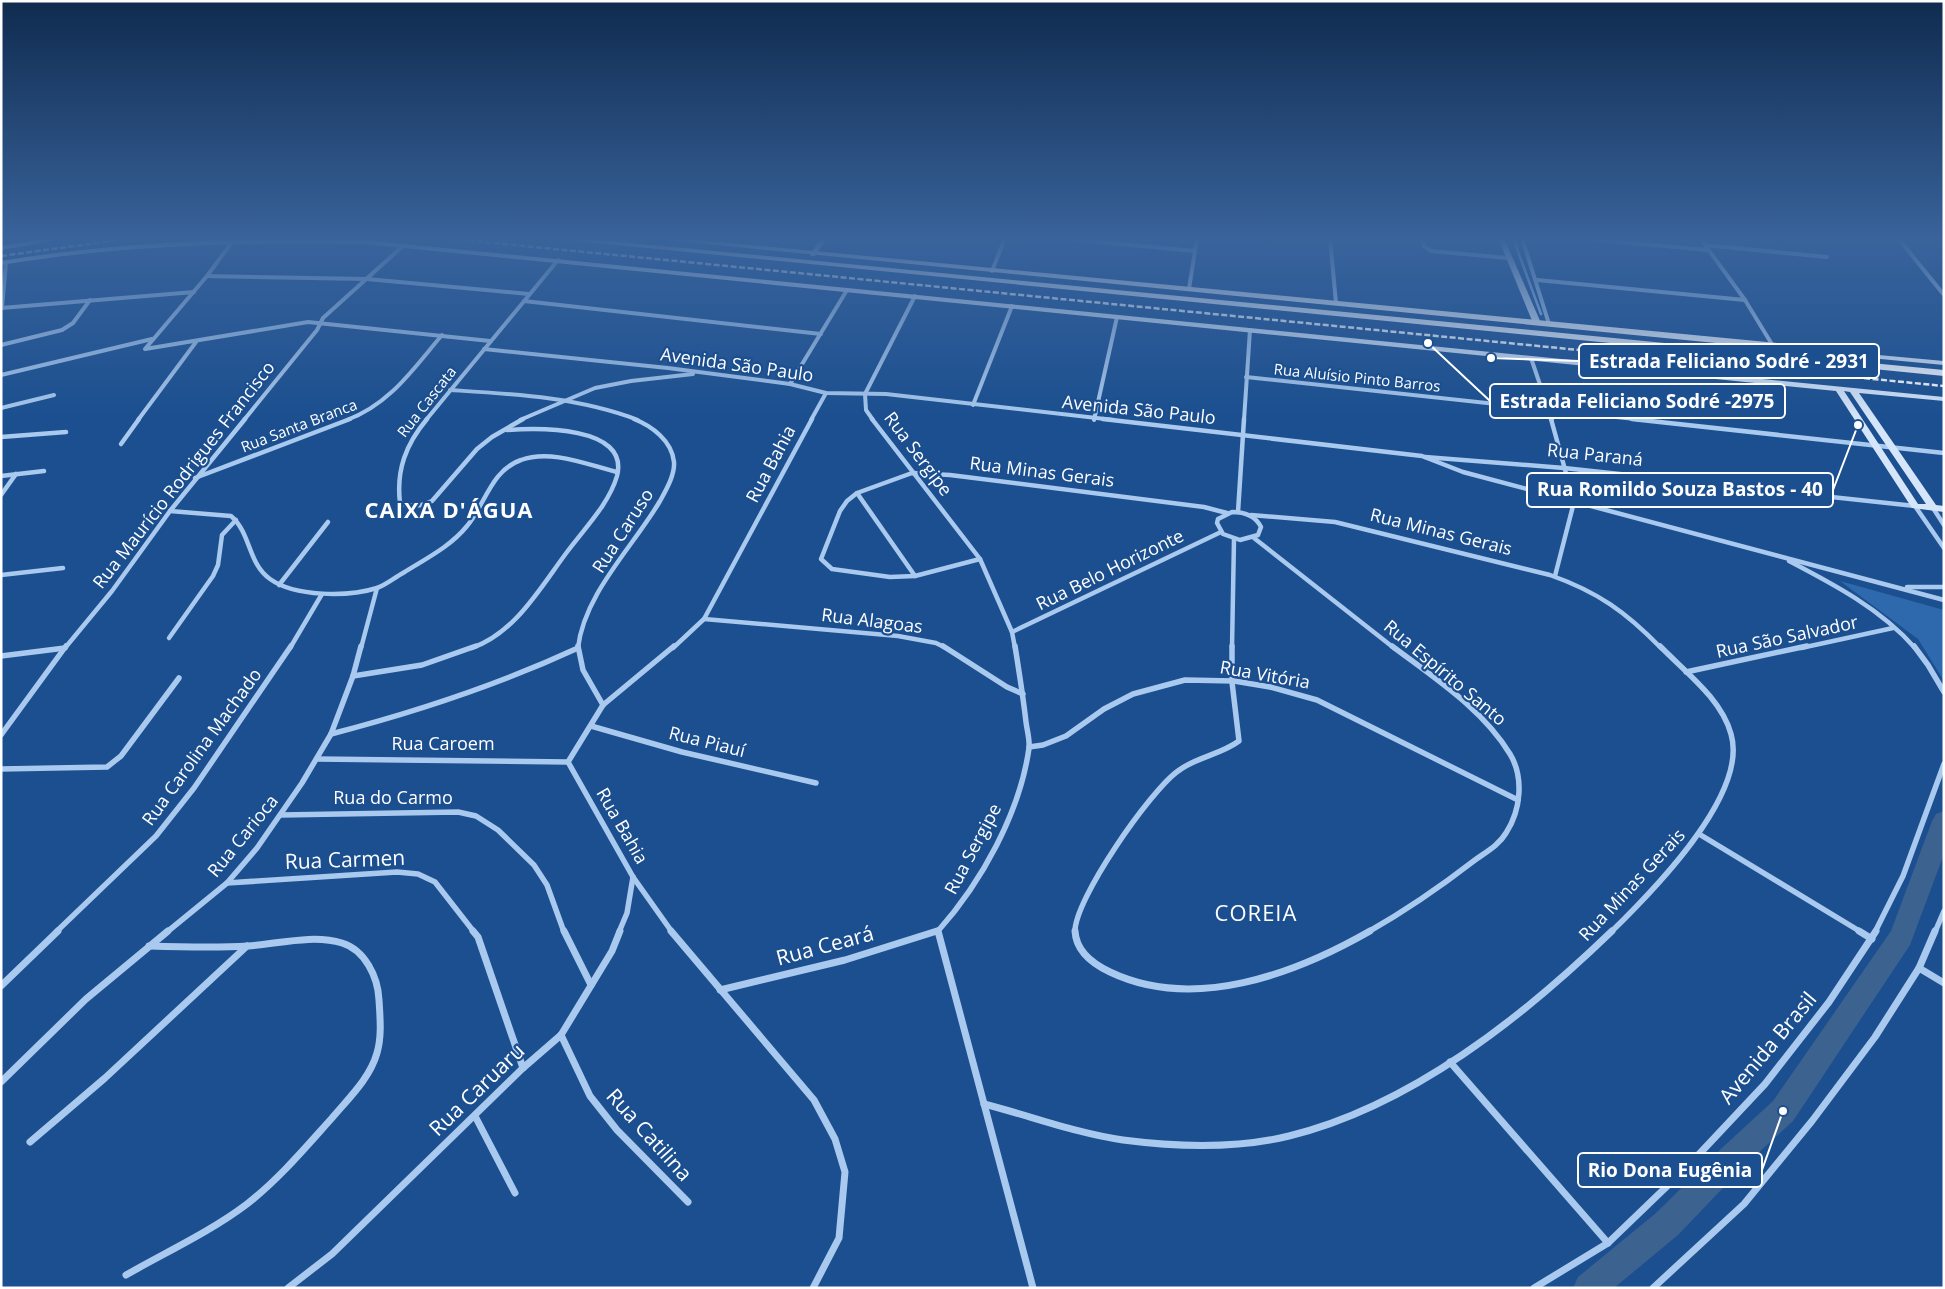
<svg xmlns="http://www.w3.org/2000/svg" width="1945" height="1289" font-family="'Open Sans',sans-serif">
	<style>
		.green { fill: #2e69ad }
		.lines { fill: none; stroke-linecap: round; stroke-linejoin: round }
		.stream { stroke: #9cc4f0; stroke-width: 2.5 }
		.river { fill: #3c6290; fill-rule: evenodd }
		.street-far3 { stroke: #a9c9ee; stroke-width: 4 }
		.street-far2 { stroke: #a9c9ee; stroke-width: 4.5 }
		.street-far1 { stroke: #a9c9ee; stroke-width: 5.5 }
		.street { stroke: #a9c9ee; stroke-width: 7 }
		.secondary { fill: #d6e6fa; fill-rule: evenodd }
		.primary { fill: #f0f6ff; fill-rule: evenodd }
		.rail { stroke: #fff; stroke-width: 2.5; stroke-dasharray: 6 2.5; stroke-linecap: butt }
		.labels { text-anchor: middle; stroke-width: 4.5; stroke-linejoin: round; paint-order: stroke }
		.far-street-label { font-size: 15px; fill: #fff; stroke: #1b4f8f }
		.street-label { font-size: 18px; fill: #fff; stroke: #1b4f8f }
		.near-street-label { font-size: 21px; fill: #fff; stroke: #1b4f8f }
		.district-label { font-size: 22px; font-weight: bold; letter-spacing: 1px; fill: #fff; stroke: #1b4f8f }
		.near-neighbourhood-label { font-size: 22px; letter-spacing: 1px; fill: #fff; stroke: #1b4f8f }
		.leader { fill: none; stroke: #fff; stroke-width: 2 }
		.callout-dot { fill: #fff; stroke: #1b4f8f; stroke-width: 2 }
		.callout { fill: #1b4f8f; stroke: #fff; stroke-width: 2 }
		.callout-label { font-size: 19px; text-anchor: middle; font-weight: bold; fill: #fff }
	</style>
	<rect width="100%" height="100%" fill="#1b4f8f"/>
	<path class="green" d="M1840 581 1944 610V681L1918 639Z"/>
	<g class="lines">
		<path class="stream" d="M1513 238 1541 314"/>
		<path class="river" d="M1944 811V854L1910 945 1793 1121 1743 1167 1678 1235 1614 1288H1573L1578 1277 1656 1213 1723 1147 1773 1101 1891 931 1932 821 1936 814Z"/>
		<g class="street-far3">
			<path d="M1057 238 1195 251"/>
			<path d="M1330 238 1336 303"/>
			<path d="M1422 238 1424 246 1431 251 1508 258"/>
			<path d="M1522 238 1549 324"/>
			<path d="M1578 238 1708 250"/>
			<path d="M1700 238 1745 300 1773 346"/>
			<path d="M1758 238 1772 240"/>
			<path d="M1898 238 1944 295"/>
			<path d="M232 242 207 276 145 349 308 322 490 341"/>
			<path d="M1705 245 1827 257"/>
			<path d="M992 271 1005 238"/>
			<path d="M207 276 367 279 529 294"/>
			<path d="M1537 280 1745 300"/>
			<path d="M1189 289 1197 238"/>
			<path d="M524 301 821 334"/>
			<path d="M1 308 194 292"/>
			<path d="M2 308 6 262"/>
			<path d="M1 345 62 330 73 323 90 300"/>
			<path d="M484 349 668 368 790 384 826 393 886 394 1114 420"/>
			<path d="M1531 358 1552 420"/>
			<path d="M1 375 152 339"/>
			<path d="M1246 377 1644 420"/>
			<path d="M790 384 847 290"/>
			<path d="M450 390C513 394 578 397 638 420"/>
			<path d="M973 405 1012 306"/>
			<path d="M1 408 54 395"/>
			<path d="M138 420 196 342"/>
			<path d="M244 420 317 330 323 318 404 245"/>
			<path d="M347 420C390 404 413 369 442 335"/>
			<path d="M426 420 558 260"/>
			<path d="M520 420 595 388 631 381 693 374"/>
			<path d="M811 420 826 393"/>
			<path d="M873 420 866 410 865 394 915 296"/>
			<path d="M1094 420 1117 317"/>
			<path d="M1244 420 1250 330"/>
		</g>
		<g class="street-far2">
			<path d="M427 419C406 444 396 470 400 503 412 507 420 507 432 501L477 449 492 437 523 419"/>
			<path d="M872 419 980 559 1012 632 1015 648"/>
			<path d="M1103 419 1422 456 1463 472 1944 600"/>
			<path d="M1551 419 1574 502 1555 576"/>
			<path d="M1632 419 1944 453"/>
			<path d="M1 437 66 432"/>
			<path d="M121 444 139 419"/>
			<path d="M1425 457 1564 468 1915 506 1944 548"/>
			<path d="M1 476 44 471"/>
			<path d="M195 478 350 419"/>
			<path d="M857 493 915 576"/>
			<path d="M1 495 16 474"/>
			<path d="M1933 508 1944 525"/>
			<path d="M170 511 231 516C251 533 248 564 270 579 295 597 348 597 377 588 386 585 394 578 403 573 425 559 450 547 467 526 485 505 491 470 521 460 551 449 588 465 617 472"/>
			<path d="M1232 512C1244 512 1255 515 1261 527L1258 535 1240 540 1223 534 1217 523 1218 519Z"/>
			<path d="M1238 512 1244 419"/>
			<path d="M1251 515 1335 522 1550 575C1598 592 1626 612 1661 648"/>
			<path d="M1254 538 1394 648"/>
			<path d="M980 559 915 576 890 577 832 569 821 559 840 511 847 501 857 493 912 473 950 475 1204 507 1227 513"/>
			<path d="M1789 561C1833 584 1881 609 1915 648"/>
			<path d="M1 575 63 568"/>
			<path d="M279 585 328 522"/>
			<path d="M1907 587H1944"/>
			<path d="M704 619 898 636 936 643 946 648"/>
			<path d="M1012 632 1221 532"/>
			<path d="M169 638 213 576 218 565 222 535 236 520"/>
			<path d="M65 648 112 591 170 511 245 419"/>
			<path d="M290 648 322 594"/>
			<path d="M361 648 377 588"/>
			<path d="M472 648C516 632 540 588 567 552 584 529 609 504 617 476 630 425 536 428 507 430"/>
			<path d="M578 648C584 594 633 547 660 501 666 490 675 475 674 462 672 441 652 426 634 419"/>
			<path d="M673 648 704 619 812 419"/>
			<path d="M1232 648 1234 539"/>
			<path d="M1801 648 1893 628"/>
		</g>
		<g class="street-far1">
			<path d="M578 646 583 670 603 705"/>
			<path d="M943 646 1007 687 1023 694"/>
			<path d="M1914 646 1928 665 1944 692"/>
			<path d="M1 656 65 648"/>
			<path d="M1686 672 1807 646"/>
			<path d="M353 676 422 665 476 646"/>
			<path d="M591 726 682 752 816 783"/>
			<path d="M331 734C416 712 498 685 578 648"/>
			<path d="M1 735 66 646"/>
			<path d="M1029 747 1043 745 1066 736 1104 709 1133 694 1185 680 1234 681 1270 687 1317 700 1518 800"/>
			<path d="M317 759 568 762"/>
			<path d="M1 769 107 767 121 756 179 678"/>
			<path d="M281 815 458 812 476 816 498 830 534 865 547 885 564 932"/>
			<path d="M1699 834 1861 932"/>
			<path d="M227 883 397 872 418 874 435 882 474 932"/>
			<path d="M938 931C981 883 1020 813 1029 748 1030 740 1027 730 1026 722 1023 696 1019 671 1015 646"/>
			<path d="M56 932 156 836 194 788 291 646"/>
			<path d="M167 932 227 883 257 848 302 783 331 734 353 676 361 646"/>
			<path d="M619 932 627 913 633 877"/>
			<path d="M672 932 633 877 568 762 603 705 674 646"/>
			<path d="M933 932 938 931"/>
			<path d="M1075 932C1074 900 1150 791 1178 771 1196 757 1220 755 1239 741L1232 682V646"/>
			<path d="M1368 932C1405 911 1440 887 1475 860 1486 852 1499 845 1506 833 1521 810 1524 777 1510 754 1483 709 1433 677 1392 646"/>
			<path d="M1611 932C1651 893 1749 795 1731 734 1721 698 1685 672 1660 646"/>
			<path d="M1875 932 1903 876 1944 764"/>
			<path d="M1935 932 1944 911"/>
		</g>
		<g class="street">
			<path d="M473 931 478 937 523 1068"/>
			<path d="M564 931 591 985"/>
			<path d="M671 931 814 1100 835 1139 845 1172 839 1238 813 1288"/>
			<path d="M938 931 1033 1288"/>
			<path d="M1075 931C1076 951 1093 964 1110 972 1194 1012 1295 974 1370 931"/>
			<path d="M1859 931 1872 939"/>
			<path d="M1919 968 1944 983"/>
			<path d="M1 986 58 931"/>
			<path d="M720 990 845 960 937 931"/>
			<path d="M561 1035 590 1096 617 1130 688 1202"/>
			<path d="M1450 1062 1608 1243"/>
			<path d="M1 1082 86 999 168 931"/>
			<path d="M984 1104C1031 1116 1075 1133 1123 1140 1177 1147 1236 1149 1289 1136 1411 1106 1523 1017 1612 931"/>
			<path d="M475 1116 515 1193"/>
			<path d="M30 1142 105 1078 247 946"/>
			<path d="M126 1275C166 1252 210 1232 247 1204 279 1179 305 1148 332 1118 349 1098 370 1078 377 1053 382 1036 380 1017 379 1000 378 977 365 950 342 943 313 934 277 944 248 946 215 948 182 947 149 946"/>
			<path d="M288 1288 332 1254 523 1068 561 1035 612 951 620 931"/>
			<path d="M1534 1288 1608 1243 1687 1167 1765 1084 1829 1002 1876 931"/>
			<path d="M1653 1288 1744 1204 1812 1121 1875 1037 1919 968 1935 931"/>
		</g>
		<g class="secondary">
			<path d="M821 238H827L815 256H811L810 255Z"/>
			<path d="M1498 238H1504L1541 323 1540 325 1533 323Z"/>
			<path d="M274 239 365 240 1944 397V401L1859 393 1936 505 1944 506V512L1912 508 1836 391 365 244C243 242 122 245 1 265V261C92 246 182 240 274 239ZM1844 391 1850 392 1926 504H1918Z"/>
			<path d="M1835 351 1944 361V365L1838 355 1834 353Z"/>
		</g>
		<g class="primary">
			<path d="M47 238H70L1 250V246Z"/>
			<path d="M546 238H580L1944 370V376Z"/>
			<path d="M645 238H679L1798 345 1836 350 1869 359 1864 362 1798 351Z"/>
		</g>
		<g class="rail">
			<path d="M443 238 1944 386"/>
			<path d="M1 256 133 238"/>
		</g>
	</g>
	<linearGradient id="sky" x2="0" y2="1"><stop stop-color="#0f2b4f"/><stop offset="0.57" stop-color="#39639b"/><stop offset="1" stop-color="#39639b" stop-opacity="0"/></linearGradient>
	<rect width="1945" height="419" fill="url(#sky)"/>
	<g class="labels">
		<g class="far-street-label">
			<text transform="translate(1357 378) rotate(6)" y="5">Rua Aluísio Pinto Barros</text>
			<text transform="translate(427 402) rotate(-52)" y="5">Rua Cascata</text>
			<text transform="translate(299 426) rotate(-21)" y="5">Rua Santa Branca</text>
		</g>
		<g class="street-label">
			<text transform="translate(737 365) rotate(8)" y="6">Avenida São Paulo</text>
			<text transform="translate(1139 410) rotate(6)" y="6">Avenida São Paulo</text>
			<text transform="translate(918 454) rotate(53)" y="6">Rua Sergipe</text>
			<text transform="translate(1595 455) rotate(6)" y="6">Rua Paraná</text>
			<text transform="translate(771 464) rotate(-62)" y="6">Rua Bahia</text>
			<text transform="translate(1042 472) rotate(7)" y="6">Rua Minas Gerais</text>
			<text transform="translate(184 475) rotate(-52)" y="6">Rua Maurício Rodrigues Francisco</text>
			<text transform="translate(623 531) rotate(-57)" y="6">Rua Caruso</text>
			<text transform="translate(1441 532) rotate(14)" y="6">Rua Minas Gerais</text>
			<text transform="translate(1110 570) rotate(-26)" y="6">Rua Belo Horizonte</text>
			<text transform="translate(872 621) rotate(7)" y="6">Rua Alagoas</text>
			<text transform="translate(1787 637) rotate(-12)" y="6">Rua São Salvador</text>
			<text transform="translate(1445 673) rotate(40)" y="6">Rua Espírito Santo</text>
			<text transform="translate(1265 675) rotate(10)" y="6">Rua Vitória</text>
			<text transform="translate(707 742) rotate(14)" y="6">Rua Piauí</text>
			<text x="443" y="750">Rua Caroem</text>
			<text transform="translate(202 747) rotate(-54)" y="6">Rua Carolina Machado</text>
			<text x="393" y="804">Rua do Carmo</text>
			<text transform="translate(622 826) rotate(60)" y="6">Rua Bahia</text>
			<text transform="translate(243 836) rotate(-51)" y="6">Rua Carioca</text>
			<text transform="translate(973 849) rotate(-62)" y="6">Rua Sergipe</text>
			<text transform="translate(1632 885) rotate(-47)" y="6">Rua Minas Gerais</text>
		</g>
		<g class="near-street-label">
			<text transform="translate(345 860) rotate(-2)" y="7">Rua Carmen</text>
			<text transform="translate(825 946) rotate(-15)" y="7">Rua Ceará</text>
			<text transform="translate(1768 1048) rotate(-50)" y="7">Avenida Brasil</text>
			<text transform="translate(477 1090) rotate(-44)" y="7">Rua Caruaru</text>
			<text transform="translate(649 1135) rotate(48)" y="7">Rua Catilina</text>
		</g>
		<g class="district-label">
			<text x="449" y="518">CAIXA D'ÁGUA</text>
		</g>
		<g class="near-neighbourhood-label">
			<text x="1256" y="921">COREIA</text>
		</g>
	</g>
	<path class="leader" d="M1491 358L1579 361M1428 343L1490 401M1858 425L1833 490M1783 1111L1762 1170"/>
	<g class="callout-dot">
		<circle cx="1491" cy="358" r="5"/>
		<circle cx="1428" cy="343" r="5"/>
		<circle cx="1858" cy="425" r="5"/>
		<circle cx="1783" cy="1111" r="5"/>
	</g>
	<g class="callout">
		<rect x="1579" y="344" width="300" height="34" rx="5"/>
		<rect x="1490" y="384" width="295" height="34" rx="5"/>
		<rect x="1527" y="473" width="306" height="34" rx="5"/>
		<rect x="1578" y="1153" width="184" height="34" rx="5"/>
	</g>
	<g class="callout-label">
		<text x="1729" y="368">Estrada Feliciano Sodré - 2931</text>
		<text x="1637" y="408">Estrada Feliciano Sodré -2975</text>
		<text x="1680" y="496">Rua Romildo Souza Bastos - 40</text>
		<text x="1670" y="1177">Rio Dona Eugênia</text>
	</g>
	<rect width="1945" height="1289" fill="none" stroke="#ffffff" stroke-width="5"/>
</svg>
